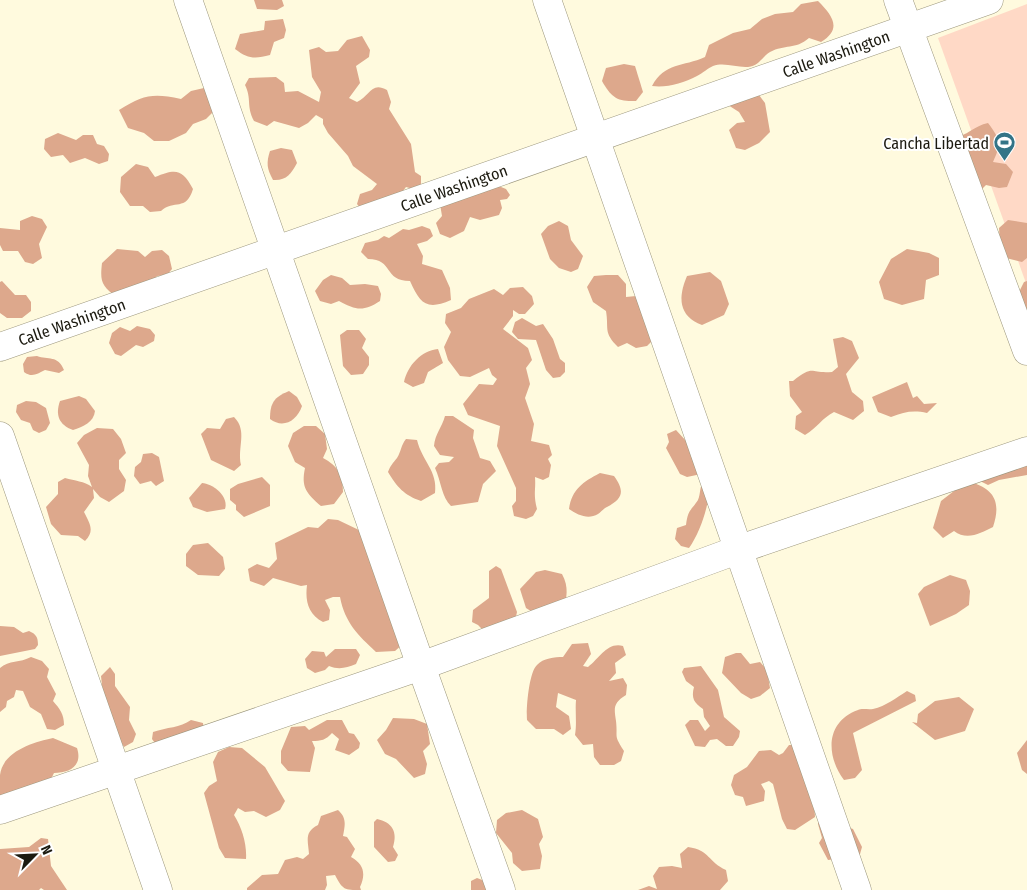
<svg xmlns="http://www.w3.org/2000/svg" width="1027" height="890" font-family="'Fira Sans Condensed',sans-serif">
	<style>
		.green { fill: #ffd9c6 }
		.forest { fill: #dda88c }
		.lines { fill: none; stroke-linecap: round; stroke-linejoin: round }
		.street-casing { stroke: #9c977e; stroke-width: 29 }
		.street { stroke: #fff; stroke-width: 28 }
		.labels { text-anchor: middle; stroke-width: 4; stroke-linejoin: round; paint-order: stroke }
		.street-label { font-size: 16px; fill: #1c1a10; stroke: #fff }
		.poi-label { font-size: 16px; fill: #1c1a10; stroke: #fff; text-anchor: end }
	</style>
	<rect width="100%" height="100%" fill="#fffade"/>
	<path class="green" d="M1027 4V286L938 38Z"/>
	<g class="forest">
		<path d="M254 0H282L284 6 277 10 257 9Z"/>
		<path d="M818 1C832 15 843 29 821 42L809 38C795 50 785 44 770 52 762 57 759 66 748 67 737 68 725 62 713 66 708 68 703 73 697 76 683 83 667 88 652 86 665 62 683 67 705 57L709 45 733 33 750 29 762 19 775 14 793 12 801 4Z"/>
		<path d="M283 19 286 30 284 38 274 42 270 55C255 59 248 59 235 49L240 34 264 30 265 21Z"/>
		<path d="M362 36 370 50 369 57 356 66 360 83 349 98 357 102C370 96 371 81 387 90L391 102 389 109 411 144 415 172 421 176V187L413 189 406 187 399 196 364 213 357 204 360 194 372 190 377 184 353 166 348 156 328 133 323 124V119L316 115 308 123 299 128 274 121 267 126 254 121C246 106 252 99 245 85L249 78 276 77 284 83 285 92 298 91 319 102 321 92 312 77 309 50 319 47 326 52 338 51 347 40Z"/>
		<path d="M624 64 635 66 643 92 636 101C617 102 611 97 602 81L606 68Z"/>
		<path d="M204 88 212 91 214 111 206 119 193 124 186 133 169 141H154L144 133 128 128 119 110C144 95 152 93 181 99L191 91Z"/>
		<path d="M759 95 765 103 770 132 759 143 745 150 736 148 729 130 737 123 745 122 739 112 728 105Z"/>
		<path d="M988 123C1000 139 1002 143 993 162L1006 164 1013 172 1007 187 999 188 986 185 978 193 968 168 972 159 962 155 959 136C971 133 974 126 988 123Z"/>
		<path d="M58 133 76 140 83 135H93L97 144 104 146 109 154 108 161 99 164 85 158 70 163 63 155 51 157 44 149 45 139Z"/>
		<path d="M281 148 292 150 297 163C291 174 286 181 273 180 267 169 266 163 270 151Z"/>
		<path d="M136 164 148 167 155 177C175 169 182 168 193 189 186 212 174 199 161 211L150 212 143 206H130L120 192 121 177Z"/>
		<path d="M496 185 506 189 510 195 507 199 500 200 502 208 499 215 480 220 470 217 464 231 450 238 440 234 436 223 442 216 440 204Z"/>
		<path d="M32 216 42 219 47 227 39 244 42 258 33 264 25 262 18 251H3L0 245V228L20 230V221Z"/>
		<path d="M1008 220 1027 223V258L1022 262 1006 258 1000 246 999 228Z"/>
		<path d="M559 221 568 226 571 240 583 256 578 269 571 272 559 268 550 259 541 234 548 226Z"/>
		<path d="M422 226 430 229 433 236 427 241 417 244 423 256 422 264 442 270 450 288 451 300C426 311 420 303 410 281 383 281 394 259 368 259L361 252 365 243 378 240 384 236 389 238 403 229 409 230Z"/>
		<path d="M117 249 138 251 145 257 152 251 162 250 169 256 172 269 167 275 157 276 151 285 117 297C101 286 100 281 102 263Z"/>
		<path d="M907 249 929 253 939 258V275L926 280 924 299 902 305 884 299 879 282 891 259Z"/>
		<path d="M710 272 721 281 729 304 724 315 702 325C678 316 678 297 687 276Z"/>
		<path d="M331 275 342 278 350 285 365 284 378 286 381 294 380 301C363 312 356 310 339 301L331 304 320 301 315 291 323 280Z"/>
		<path d="M606 275H618L626 284V297L636 296 653 340 647 346 636 348 627 343 618 347C603 332 609 329 606 311L593 302 587 287 594 276Z"/>
		<path d="M2 281 15 295H26L31 302V311L22 318H7L0 313V282Z"/>
		<path d="M1027 281V323L1018 294 1024 282Z"/>
		<path d="M523 287 532 296 534 304 525 314H519L513 310V316L503 329 528 348 532 360 526 368 530 384 525 398 534 424 531 441 549 445 552 455 548 459 551 465 549 477 543 480 535 477C536 490 533 494 537 509L533 516 526 519 514 516 512 506 516 501V488L497 446 500 426 468 415 463 404 479 384 493 385 497 379 492 375 489 368 470 377 460 376 448 360 444 347 451 332 445 323 446 314 461 308 469 299 494 289 503 295 510 288Z"/>
		<path d="M522 318 536 326 543 324 553 339 560 359 565 363V372L560 377 553 378 546 370 536 340 518 339 512 332 515 322Z"/>
		<path d="M137 326 150 329 155 335 154 341 143 347 136 345 121 356 115 354 109 343 112 333 120 327 130 331Z"/>
		<path d="M347 330H359L366 339 362 348 369 357V365L363 374 351 375 343 366 340 335Z"/>
		<path d="M843 337 852 341 859 358 846 374 852 392 863 401 864 411 853 420 834 412C822 418 817 428 805 435L795 429 796 416 802 412 790 396 789 381H793C815 364 809 374 832 372L838 367 833 339Z"/>
		<path d="M438 349 443 363 428 372 424 383 413 387 404 382C408 365 421 351 438 349Z"/>
		<path d="M37 356C48 360 58 355 64 370L59 373 45 370C37 374 32 378 24 372L23 364 27 357Z"/>
		<path d="M907 382 913 398 917 396 924 404 937 403 927 413C913 410 904 412 891 417L878 412 872 397Z"/>
		<path d="M289 391 297 397 302 406C297 421 283 429 270 419 270 403 274 397 289 391Z"/>
		<path d="M79 396 86 399 95 411C94 422 83 427 73 430 59 425 55 415 60 401Z"/>
		<path d="M26 401 36 402 46 408 50 423 46 430 39 433 33 430 30 423 21 420 16 412 17 405Z"/>
		<path d="M445 416H453L474 430 473 438 480 458 490 461 496 471 483 484 478 502 451 506C442 498 441 481 435 468L439 463 449 462 454 457 440 455 434 446C435 434 442 427 445 416Z"/>
		<path d="M234 417C248 431 237 447 241 465L234 471 211 460 201 434 207 428 220 429 226 419Z"/>
		<path d="M304 426H316L325 434 327 449 323 458C338 466 343 475 343 492L334 504 321 506C306 493 301 487 305 468L295 462 288 446 293 433Z"/>
		<path d="M97 428 113 429 121 439 126 453 119 460V469L126 480 124 491 109 502 100 497 93 489 94 498 84 512C90 524 95 531 85 541L78 536 61 535 51 524 46 507 58 494V482L65 478C75 481 84 481 92 487L88 476 89 465 77 443 84 435Z"/>
		<path d="M676 430 687 442 706 473 687 477 680 474 666 448 669 442 667 434Z"/>
		<path d="M406 439 417 440C422 461 438 471 435 493L421 501C404 495 397 487 388 472 390 466 393 463 397 458 401 452 401 445 406 439Z"/>
		<path d="M1027 447V475L999 480 988 485 978 480Z"/>
		<path d="M152 453 159 457 164 481 156 486 151 481 140 484 134 476 135 467 141 462 143 454Z"/>
		<path d="M600 473 614 476C625 491 623 499 607 507 604 508 601 512 598 514 588 520 578 515 569 509 572 489 583 482 600 473Z"/>
		<path d="M262 477 270 485V506L244 517 236 510V505L230 500V489L238 484Z"/>
		<path d="M704 481 716 501 707 505C704 519 697 537 689 548L681 546 675 539 677 528 686 525C688 509 691 511 698 500 701 493 699 487 704 481Z"/>
		<path d="M967 481C993 488 1002 500 993 527 981 533 967 541 954 531L943 538 933 528 941 501Z"/>
		<path d="M202 483C214 484 229 497 225 509L207 512 193 507 189 498Z"/>
		<path d="M328 519 338 520 361 531 403 644 395 651 376 652C358 635 345 623 340 597H333L325 600 330 610 329 620 323 622C308 614 305 601 307 585L301 586 273 578 264 586 250 581 248 569 257 564 269 568 277 559 275 543 308 527 318 528Z"/>
		<path d="M208 543 223 557 225 569 219 576 198 575 186 566V554L193 545Z"/>
		<path d="M496 566 501 569 517 612 513 630 490 637 478 625 472 622 473 610 489 598V571Z"/>
		<path d="M545 570 562 574C569 587 567 597 563 612L540 617 526 608 520 589 536 572Z"/>
		<path d="M950 575 966 580 970 591 969 605 956 614 930 626 918 594 924 587Z"/>
		<path d="M0 626 14 627 23 633 29 631C36 634 38 637 38 645L35 649 0 656Z"/>
		<path d="M588 643 591 654 583 666 588 667C600 658 607 642 623 646L626 655 615 663 616 673 609 681 623 678 627 685 626 695C613 703 614 708 616 721 618 739 613 734 624 751L621 761 614 765H600L594 757 593 744 583 745 575 735C577 723 575 712 576 700L558 693 556 707 569 716 571 729 563 735 554 729H536L527 720C526 708 529 672 537 665 543 658 555 657 563 657L572 644Z"/>
		<path d="M335 649H356L360 655 356 664C346 668 339 670 329 666L325 670 315 673 307 668 305 659 312 651 324 652 326 657Z"/>
		<path d="M736 653H741L750 664 760 662 767 670 770 688 760 696 751 699 741 693 722 673 725 657Z"/>
		<path d="M31 657 42 661 49 669 47 677 56 694 53 701C60 709 64 714 64 725L55 730 47 729 41 714 30 707 23 691 16 690 14 697 7 701 6 707 0 712V668C9 660 20 663 31 657Z"/>
		<path d="M701 666 718 690 724 717 740 731 739 737 733 746H726L717 739 710 740 705 747 695 746 685 725 690 720H698L705 731 710 726 704 717 703 709C694 703 691 698 694 687L686 681 682 672 684 668Z"/>
		<path d="M110 667 115 674V686L130 707 129 720 136 734 133 742 124 747C110 726 103 700 101 676Z"/>
		<path d="M907 691 915 695 916 701 853 733 862 770 855 778 844 780C826 756 825 722 858 710 862 708 868 710 873 709 886 706 896 698 907 691Z"/>
		<path d="M959 697 974 709 965 731 935 740 912 722 917 723 918 714 935 701Z"/>
		<path d="M393 718 414 719 427 724 430 744 423 751 427 764 425 774 414 778 396 759 385 754 377 740 386 730Z"/>
		<path d="M191 720 203 723 205 737 160 750 152 739 153 732C167 727 180 728 191 720Z"/>
		<path d="M327 720H342L349 733 354 734 360 743 359 748 349 755 335 750 339 739 332 733C326 740 321 741 312 741L315 748 310 772 288 771 281 763V751L291 727 305 726 309 730Z"/>
		<path d="M53 738 77 748C83 766 69 773 54 773L48 785 0 807C0 796 0 785 0 775 3 751 34 742 53 738Z"/>
		<path d="M1027 740V774L1022 770 1017 753Z"/>
		<path d="M789 745H797L814 801 815 817 795 830 787 829 782 819 773 784 769 781 761 784 765 791 764 801 746 806 743 797 735 795 731 785 734 775 747 767 759 751 771 750 779 755 783 753Z"/>
		<path d="M229 747 242 748 265 767 285 801 280 810 266 817 254 811 245 812 238 808 234 815C242 828 247 844 246 859L225 858 219 848 204 793 209 786 217 781 213 762 218 752Z"/>
		<path d="M338 810C347 818 345 825 343 836L347 837 355 849 351 857C364 864 366 874 360 887L361 890C344 890 343 890 335 875L326 876 327 885 325 890H247V888L262 875 278 874 285 860 297 857 303 859 309 854C308 840 304 832 318 825L321 816Z"/>
		<path d="M522 810 538 819 543 837 539 844 542 856 540 869 522 871 513 863 512 853 496 833 497 820 506 813Z"/>
		<path d="M819 817 853 829 862 847 860 854 853 857 828 860 819 843 822 838 818 824Z"/>
		<path d="M377 819C392 822 398 832 393 847L398 855 395 861 388 862 374 847V822Z"/>
		<path d="M41 838 48 839 51 866 67 890H44L41 888 39 890H0V849L29 847Z"/>
		<path d="M688 847C710 850 708 862 726 870L728 881 720 890H638L649 886 657 889 653 876 659 867 672 866 682 868 680 854Z"/>
		<path d="M477 878 485 881 487 890H471V881Z"/>
	</g>
	<g class="lines">
		<defs>
			<g id="street">
				<path d="M188 0 421 666 501 890"/>
				<path d="M547 0 857 890"/>
				<path d="M898 0 1027 351"/>
				<path id="s1" d="M0 347 989 0"/>
				<path d="M0 436 158 890"/>
				<path d="M0 810 421 666 740 549 1027 451"/>
			</g>
		</defs>
		<use href="#street" class="street-casing"/>
		<use href="#street" class="street"/>
	</g>
	<defs>
		<symbol id="stadium-pin" viewBox="-11 -11 22 30"><path d="M0 17L-7.5 6A9.5 9.5 0 1 1 7.5 6Z" fill="#337487" stroke="#fff"/><path d="M0-5a6.5 5 0 1 0 0 10a6.5 5 0 1 0 0-10ZM-3.5-1.8h7v3.6h-7Z" fill="#fff"/></symbol>
	</defs>
	<g fill-rule="evenodd">
		<use href="#stadium-pin" x="992" y="130" width="25" height="34"/>
	</g>
	<g class="labels">
		<g class="street-label">
			<text dy="6" stroke="none"><textPath href="#s1" startOffset="886">Calle Washington</textPath></text>
			<text dy="6" stroke="none"><textPath href="#s1" startOffset="481">Calle Washington</textPath></text>
			<text dy="6" stroke="none"><textPath href="#s1" startOffset="76">Calle Washington</textPath></text>
		</g>
		<g class="poi-label">
			<text x="989" y="149">Cancha Libertad</text>
		</g>
	</g>
	<g transform="translate(35 855) rotate(66)" stroke="#ffffff" stroke-width="4" paint-order="stroke">
	<path d="M0-4L9 19L0 12L-9 19Z" fill="#1c1a10"/>
	<text y="-8" font-size="14" font-weight="bold" text-anchor="middle" fill="#1c1a10">N</text>
	</g>
</svg>
